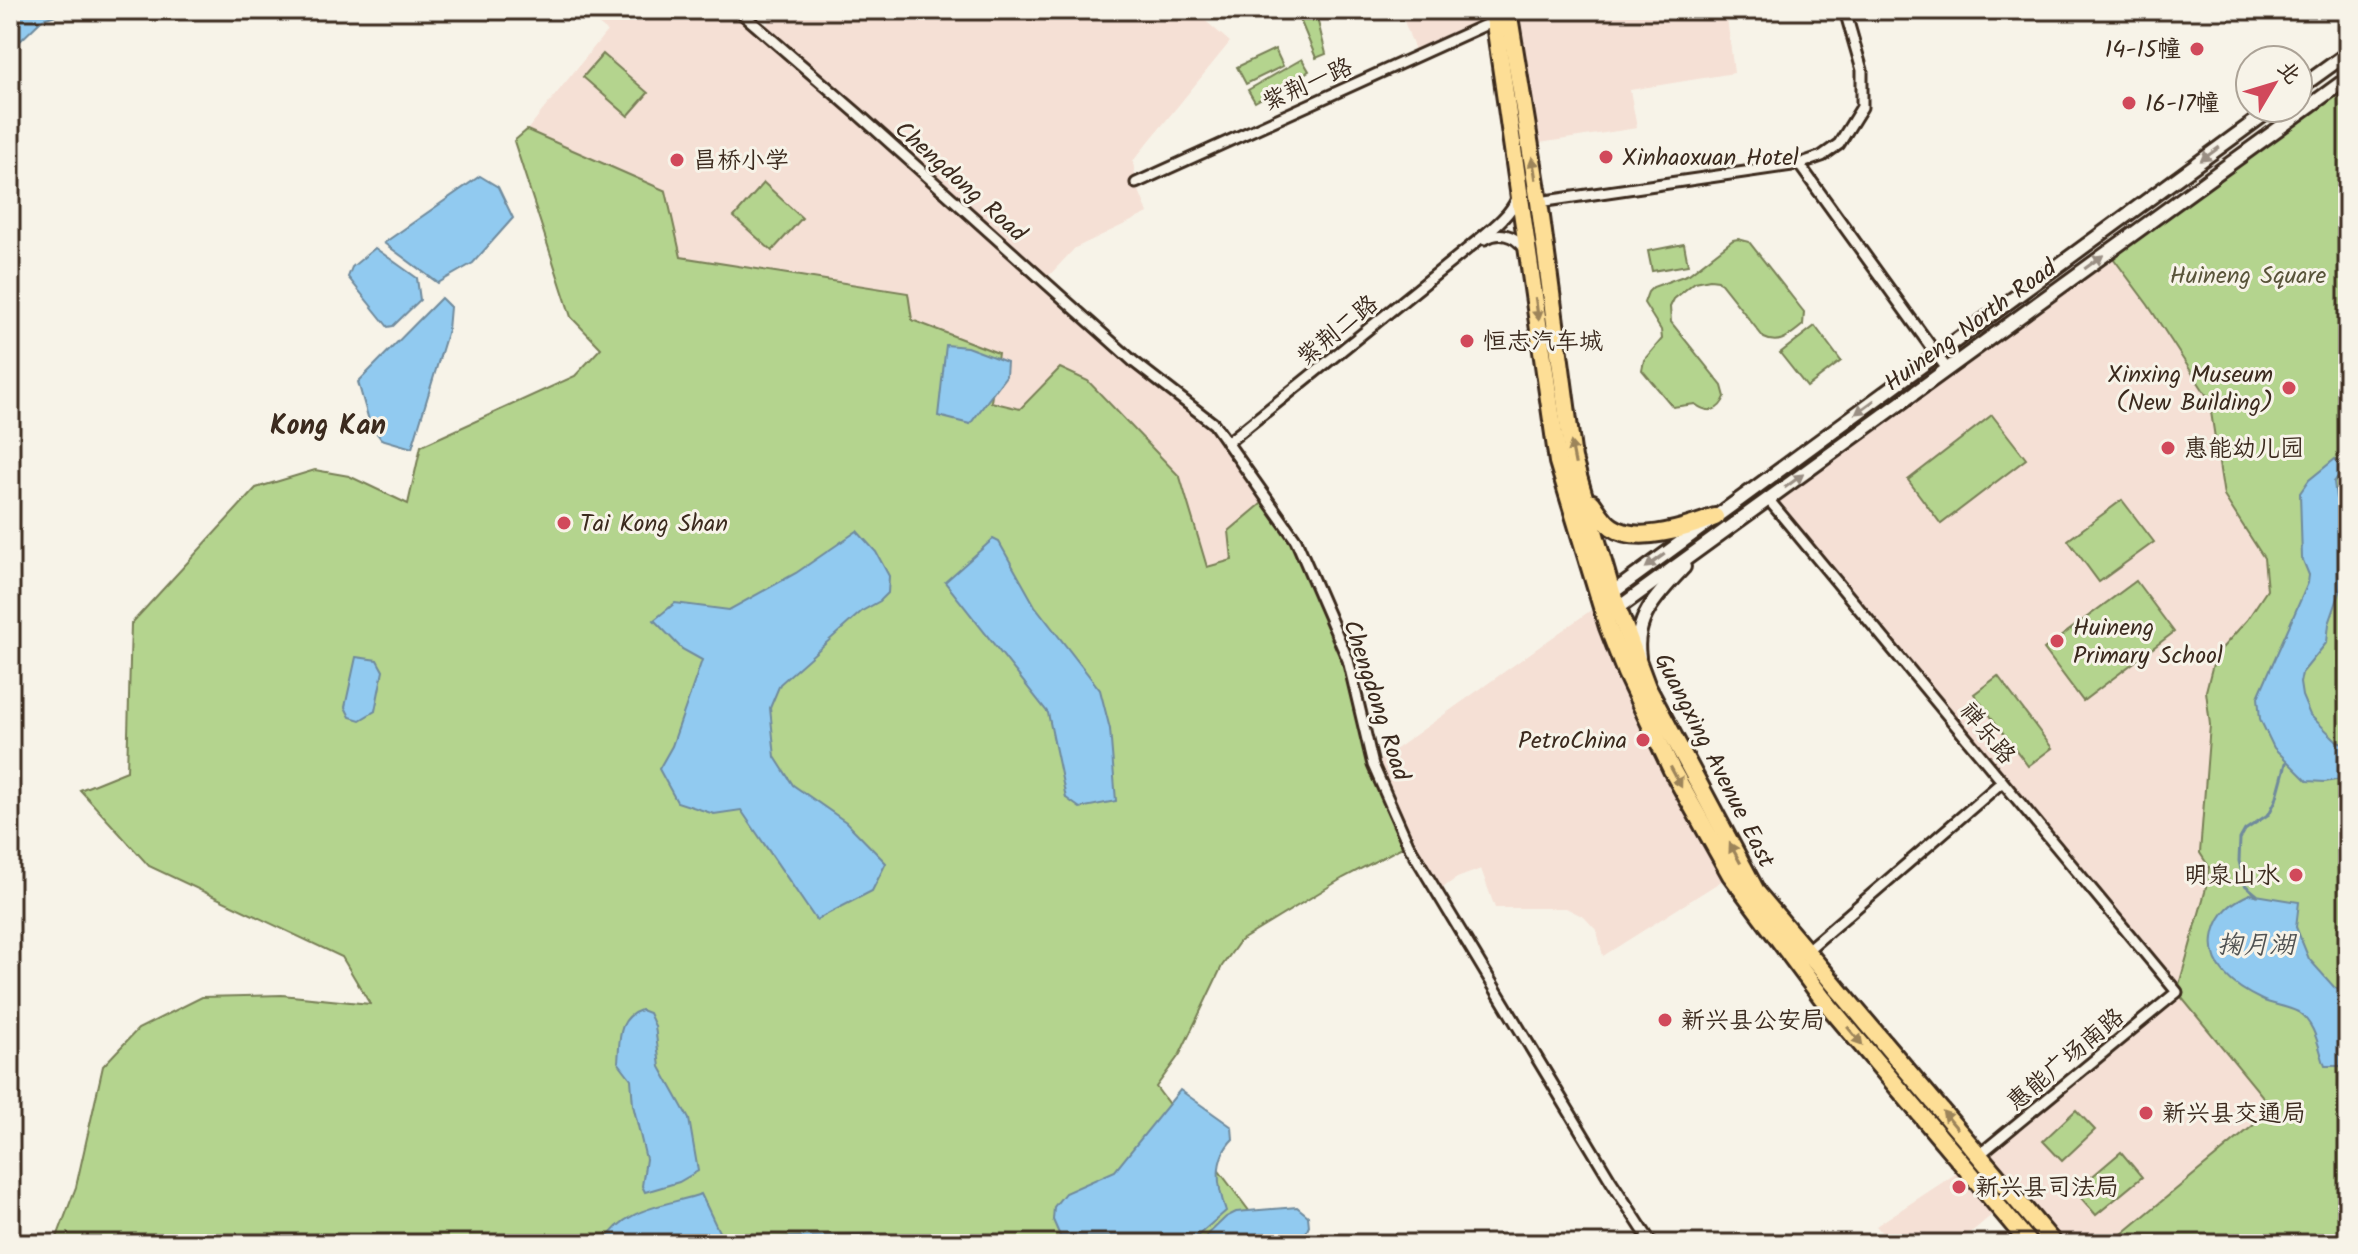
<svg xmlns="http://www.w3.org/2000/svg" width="2358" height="1254" font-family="Kalam,'LXGW WenKai TC',sans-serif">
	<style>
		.built { fill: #f5e0d5 }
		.green { fill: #b4d48e; stroke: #787f56; stroke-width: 2 }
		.water { fill: #91caf0; stroke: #6f8a9c; stroke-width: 2 }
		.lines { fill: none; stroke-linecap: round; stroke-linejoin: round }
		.stream { stroke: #6f8a9c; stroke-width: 3 }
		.street-casing { stroke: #3b2a1e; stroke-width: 15 }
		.secondary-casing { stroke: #3b2a1e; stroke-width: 18 }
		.highway-casing { stroke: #3b2a1e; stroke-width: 22 }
		.street { stroke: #f7f3e8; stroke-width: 9 }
		.secondary { stroke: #f7f3e8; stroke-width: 12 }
		.highway { stroke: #fdde96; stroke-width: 16 }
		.oneway { fill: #998e83 }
		.oneway2 { fill: #9c845a }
		.poi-dot { fill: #d1495b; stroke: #f7f3e8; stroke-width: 3 }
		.labels { text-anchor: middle; stroke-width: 6; stroke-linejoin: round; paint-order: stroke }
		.poi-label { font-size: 24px; fill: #3b2a1e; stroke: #f7f3e8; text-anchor: start }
		.street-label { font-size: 24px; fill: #3b2a1e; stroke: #f7f3e8 }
		.park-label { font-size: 24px; fill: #59543a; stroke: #f7f3e8 }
		.water-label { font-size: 26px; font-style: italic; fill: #505252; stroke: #f7f3e8 }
		.quarter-label { font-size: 28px; font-weight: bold; fill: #3b2a1e; stroke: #f7f3e8 }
	</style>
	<rect width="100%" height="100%" fill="#f7f3e8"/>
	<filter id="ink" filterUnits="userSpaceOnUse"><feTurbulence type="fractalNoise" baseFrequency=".0125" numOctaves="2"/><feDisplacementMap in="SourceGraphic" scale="16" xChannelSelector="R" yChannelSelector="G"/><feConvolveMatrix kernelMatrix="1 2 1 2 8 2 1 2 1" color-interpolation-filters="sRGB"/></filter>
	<g filter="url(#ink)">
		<g class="built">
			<path d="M581 10H738L761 31 779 10H1193L1230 42 1133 161 1136 183 1148 213 1075 248 1043 282 1214 424 1267 499 1233 560 1207 567 1180 477 1060 369 1020 409 990 402 998 353 912 320 907 293 681 257 665 191 527 130 607 31Z"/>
			<path d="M1400 10H1726L1734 73 1630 90 1637 128 1513 147 1494 21 1417 56Z"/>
			<path d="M2108 251 2148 305 2209 399 2224 496 2264 557 2267 590 2247 620 2215 656 2206 691 2210 725 2200 853 2209 866 2205 892 2177 992 2273 1109 2110 1244H2030L2000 1208 1957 1244H1892L1876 1226 1966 1167 2176 992 1768 499Z"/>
			<path d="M1601 603 1731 875 1603 956 1597 931 1584 917 1566 908H1495L1481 869 1457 878 1436 892 1373 765Z"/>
		</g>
		<g class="green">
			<path d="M1296 10H1315L1326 54 1316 58Z"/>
			<path d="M1275 49 1283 66 1246 84 1237 67Z"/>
			<path d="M603 54 648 93 628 116 583 77Z"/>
			<path d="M1302 59 1309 71 1255 102 1248 90Z"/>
			<path d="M2348 78V1229L2331 1244H2110L2273 1109 2177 992 2205 892 2209 867 2200 853 2210 725 2206 691 2215 656 2247 620 2267 590 2264 558 2224 496 2209 399 2148 305 2108 251Z"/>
			<path d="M527 130 666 191 681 257 908 293 912 320 998 353 991 402 1020 409 1060 368 1088 381 1180 477 1207 567 1232 560 1229 531 1267 499 1296 540 1348 660 1373 765 1408 844 1343 878 1240 941 1222 966 1180 1054 1156 1087 1274 1244H58L56 1240 76 1187 103 1066 138 1029 202 997 282 995 370 1004 342 957 149 866 80 790 127 771 131 624 256 488 315 470 349 476 408 504 421 446 575 376 601 348 571 317 514 141Z"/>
			<path d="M764 183 802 218 772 251 734 217Z"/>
			<path d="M1738 239 1749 242 1800 307 1804 312 1803 325C1790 335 1780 346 1764 338L1718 280 1710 279 1695 282 1674 299 1670 307 1671 322 1722 386 1725 397C1719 412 1708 414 1695 404L1673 407 1642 370 1644 360 1662 339 1661 330 1644 303 1648 292 1653 287 1689 274 1733 240Z"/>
			<path d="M1684 244 1688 265 1652 271 1648 251Z"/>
			<path d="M1815 326 1841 361 1807 387 1780 353Z"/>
			<path d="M1992 415 2026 459 1941 524 1908 480Z"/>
			<path d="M2122 500 2154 542 2099 582 2068 540Z"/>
			<path d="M2136 581 2174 632 2083 701 2044 649Z"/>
			<path d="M1998 676 2052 748 2028 766 1974 694Z"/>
			<path d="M2076 1110 2095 1130 2062 1161 2043 1141Z"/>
			<path d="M2121 1152 2142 1177 2096 1215 2075 1191Z"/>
		</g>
		<g class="water">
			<path d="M16 10H57L56 15 43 19 10 51V17Z"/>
			<path d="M480 176 498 187 513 218 473 263 438 283 384 243Z"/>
			<path d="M375 248 417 278 420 300 393 326 388 327 348 277 352 267Z"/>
			<path d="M441 298 450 307 448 330 412 448 381 439 370 424 358 382Z"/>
			<path d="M946 345 967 347 1007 362 1006 376 970 424 938 416Z"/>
			<path d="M2335 459 2343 470 2334 482 2336 498 2348 516V569L2329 624 2327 642 2302 673 2300 683 2302 696 2310 715 2337 741 2348 745V778L2325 782 2307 781 2274 748 2260 719 2258 697 2308 583 2309 575 2302 558 2300 493 2309 480Z"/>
			<path d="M857 531 876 552 889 576 888 593 880 601 862 611 780 684 770 708 775 757 793 785 846 822 886 863 872 891 816 920 741 810 714 814 677 802 659 769 672 746 702 660 682 649 654 620 675 603 729 610 796 573Z"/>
			<path d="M993 539 999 542 1035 606 1100 690 1110 729 1116 801 1080 808 1066 798 1048 713 945 582Z"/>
			<path d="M356 657 377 660 383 671 375 711 360 720 350 717 345 707Z"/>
			<path d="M2250 894 2299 902 2296 927 2309 959 2334 987 2348 995V1066H2325C2318 1047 2316 1024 2298 1012 2287 1006 2273 1005 2262 1000 2234 987 2206 966 2214 932 2219 912 2232 902 2250 894Z"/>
			<path d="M641 1010 649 1013 655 1026 660 1067 689 1119 698 1171 679 1182 645 1192 642 1186 646 1159 633 1105 631 1079 618 1062C620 1040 617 1018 641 1010Z"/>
			<path d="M1180 1090 1232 1127 1233 1139C1213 1159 1217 1186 1226 1211L1188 1244 1168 1237 1060 1236 1053 1220 1054 1207 1065 1193 1115 1171Z"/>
			<path d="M701 1194 720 1234 694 1244H603C624 1207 665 1206 701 1194Z"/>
			<path d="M1297 1207 1308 1216 1309 1226 1301 1244H1198L1226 1217 1236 1212Z"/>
			<path d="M873 1234 880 1235 882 1244H724L726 1241 741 1238Z"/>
		</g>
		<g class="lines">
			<path class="stream" d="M2257 895 2245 885 2239 861 2240 839 2245 830 2269 814 2276 800 2286 763"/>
			<defs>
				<g id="street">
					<path d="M738 10 858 114 1134 362 1214 424 1296 540 1348 660 1373 765 1408 844 1611 1181 1652 1244"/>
					<path d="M1799 164 1947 369"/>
					<path d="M1136 183 1494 21"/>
					<path d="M1539 202 1799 164 1822 156 1839 144 1862 107V70L1847 18 1842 10"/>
					<path d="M1485 239C1499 231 1514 234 1524 248"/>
					<path d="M1227 443 1471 246C1486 233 1510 217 1517 198"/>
					<path d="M1768 499 2177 992 1979 1155"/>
					<path d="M1806 951 2002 782"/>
				</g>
				<g id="secondary">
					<path d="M2298 89 2348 53"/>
					<path d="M1612 593 2273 108"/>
					<path d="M1617 609 2348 78"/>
					<path d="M1639 657C1633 618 1659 593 1684 567"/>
				</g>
				<g id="highway">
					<path d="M1493 10 1558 462 1608 627 1626 673 1672 770 1731 875 1823 999 2030 1244"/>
					<path d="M1508 10 1539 202 1573 459 1612 593 1647 687 1757 893 2054 1244"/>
					<path d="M1592 503C1598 511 1603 521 1612 527 1638 545 1689 527 1715 517"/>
				</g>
			</defs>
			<use href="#street" class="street-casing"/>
			<use href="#secondary" class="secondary-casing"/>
			<use href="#highway" class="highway-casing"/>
			<use href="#street" class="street"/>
			<use href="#secondary" class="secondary"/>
			<use href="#highway" class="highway"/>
		</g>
		<defs><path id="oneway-solid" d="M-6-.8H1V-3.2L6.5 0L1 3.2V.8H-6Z" transform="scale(2)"/></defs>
		<g class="oneway">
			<use href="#oneway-solid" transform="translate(2210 154) rotate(144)"/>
			<use href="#oneway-solid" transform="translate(2094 262) rotate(-36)"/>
			<use href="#oneway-solid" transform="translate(1865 407) rotate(144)"/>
			<use href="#oneway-solid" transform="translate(1794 481) rotate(-36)"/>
			<use href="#oneway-solid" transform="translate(1655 561) rotate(144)"/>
		</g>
		<g class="oneway2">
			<use href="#oneway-solid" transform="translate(1534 168) rotate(-99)"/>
			<use href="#oneway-solid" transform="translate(1537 309) rotate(82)"/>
			<use href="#oneway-solid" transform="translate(1573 453) rotate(-101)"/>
			<use href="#oneway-solid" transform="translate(1676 777) rotate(62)"/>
			<use href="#oneway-solid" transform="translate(1735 853) rotate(-118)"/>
			<use href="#oneway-solid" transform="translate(1855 1036) rotate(50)"/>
			<use href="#oneway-solid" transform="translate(1950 1120) rotate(-130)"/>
		</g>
	</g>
	<g class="poi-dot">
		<circle cx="2197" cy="49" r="8"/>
		<circle cx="2129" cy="103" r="8"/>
		<circle cx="1606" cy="157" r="8"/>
		<circle cx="677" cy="160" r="8"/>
		<circle cx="1467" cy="341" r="8"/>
		<circle cx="2289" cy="388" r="8"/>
		<circle cx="2168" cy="448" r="8"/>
		<circle cx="564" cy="523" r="8"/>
		<circle cx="2057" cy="641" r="8"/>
		<circle cx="1643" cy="740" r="8"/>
		<circle cx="2296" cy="875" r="8"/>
		<circle cx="1665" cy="1020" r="8"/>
		<circle cx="2146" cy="1113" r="8"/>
		<circle cx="1959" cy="1187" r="8"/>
	</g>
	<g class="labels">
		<g class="poi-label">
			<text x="2181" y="57" text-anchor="end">14-15幢</text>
			<text x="2145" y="111">16-17幢</text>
			<text x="1622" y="165">Xinhaoxuan Hotel</text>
			<text x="693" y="168">昌桥小学</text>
			<text x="1483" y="349">恒志汽车城</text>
			<text x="2273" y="382" text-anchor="end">Xinxing Museum<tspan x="2273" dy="28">(New Building)</tspan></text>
			<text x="2184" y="456">惠能幼儿园</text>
			<text x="580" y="531">Tai Kong Shan</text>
			<text x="2073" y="635">Huineng<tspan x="2073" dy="28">Primary School</tspan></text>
			<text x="1627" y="748" text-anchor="end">PetroChina</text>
			<text x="2280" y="883" text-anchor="end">明泉山水</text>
			<text x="1681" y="1028">新兴县公安局</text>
			<text x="2162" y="1121">新兴县交通局</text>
			<text x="1975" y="1195">新兴县司法局</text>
		</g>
		<g class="street-label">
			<text transform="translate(1307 84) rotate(-24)" y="8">紫荆一路</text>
			<text transform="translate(961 181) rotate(42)" y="8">Chengdong Road</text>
			<text transform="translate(1970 325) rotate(-36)" y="8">Huineng North Road</text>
			<text transform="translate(1337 330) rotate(-39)" y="8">紫荆二路</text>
			<text transform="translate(1377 700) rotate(72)" y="8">Chengdong Road</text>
			<text transform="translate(1988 733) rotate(50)" y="8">禅乐路</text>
			<text transform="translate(1715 760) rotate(63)" y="8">Guangxing Avenue East</text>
			<text transform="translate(2065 1059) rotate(-40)" y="8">惠能广场南路</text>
		</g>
		<g class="park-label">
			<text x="2248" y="283">Huineng Square</text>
		</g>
		<g class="water-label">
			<text x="2256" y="953">掬月湖</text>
		</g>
		<g class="quarter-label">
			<text x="328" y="434">Kong Kan</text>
		</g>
	</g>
	<rect width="2358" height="1254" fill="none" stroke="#f7f3e8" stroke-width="40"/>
	<rect x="20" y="20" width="2318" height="1214" fill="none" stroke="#3b2a1e" stroke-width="3" filter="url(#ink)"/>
	<g transform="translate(2274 84) rotate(52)"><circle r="38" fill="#f7f3e8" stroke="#aca397" stroke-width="2"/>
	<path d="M0-6L14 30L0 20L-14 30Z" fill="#d1495b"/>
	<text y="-12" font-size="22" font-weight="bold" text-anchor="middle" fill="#3b2a1e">北</text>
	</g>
</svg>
